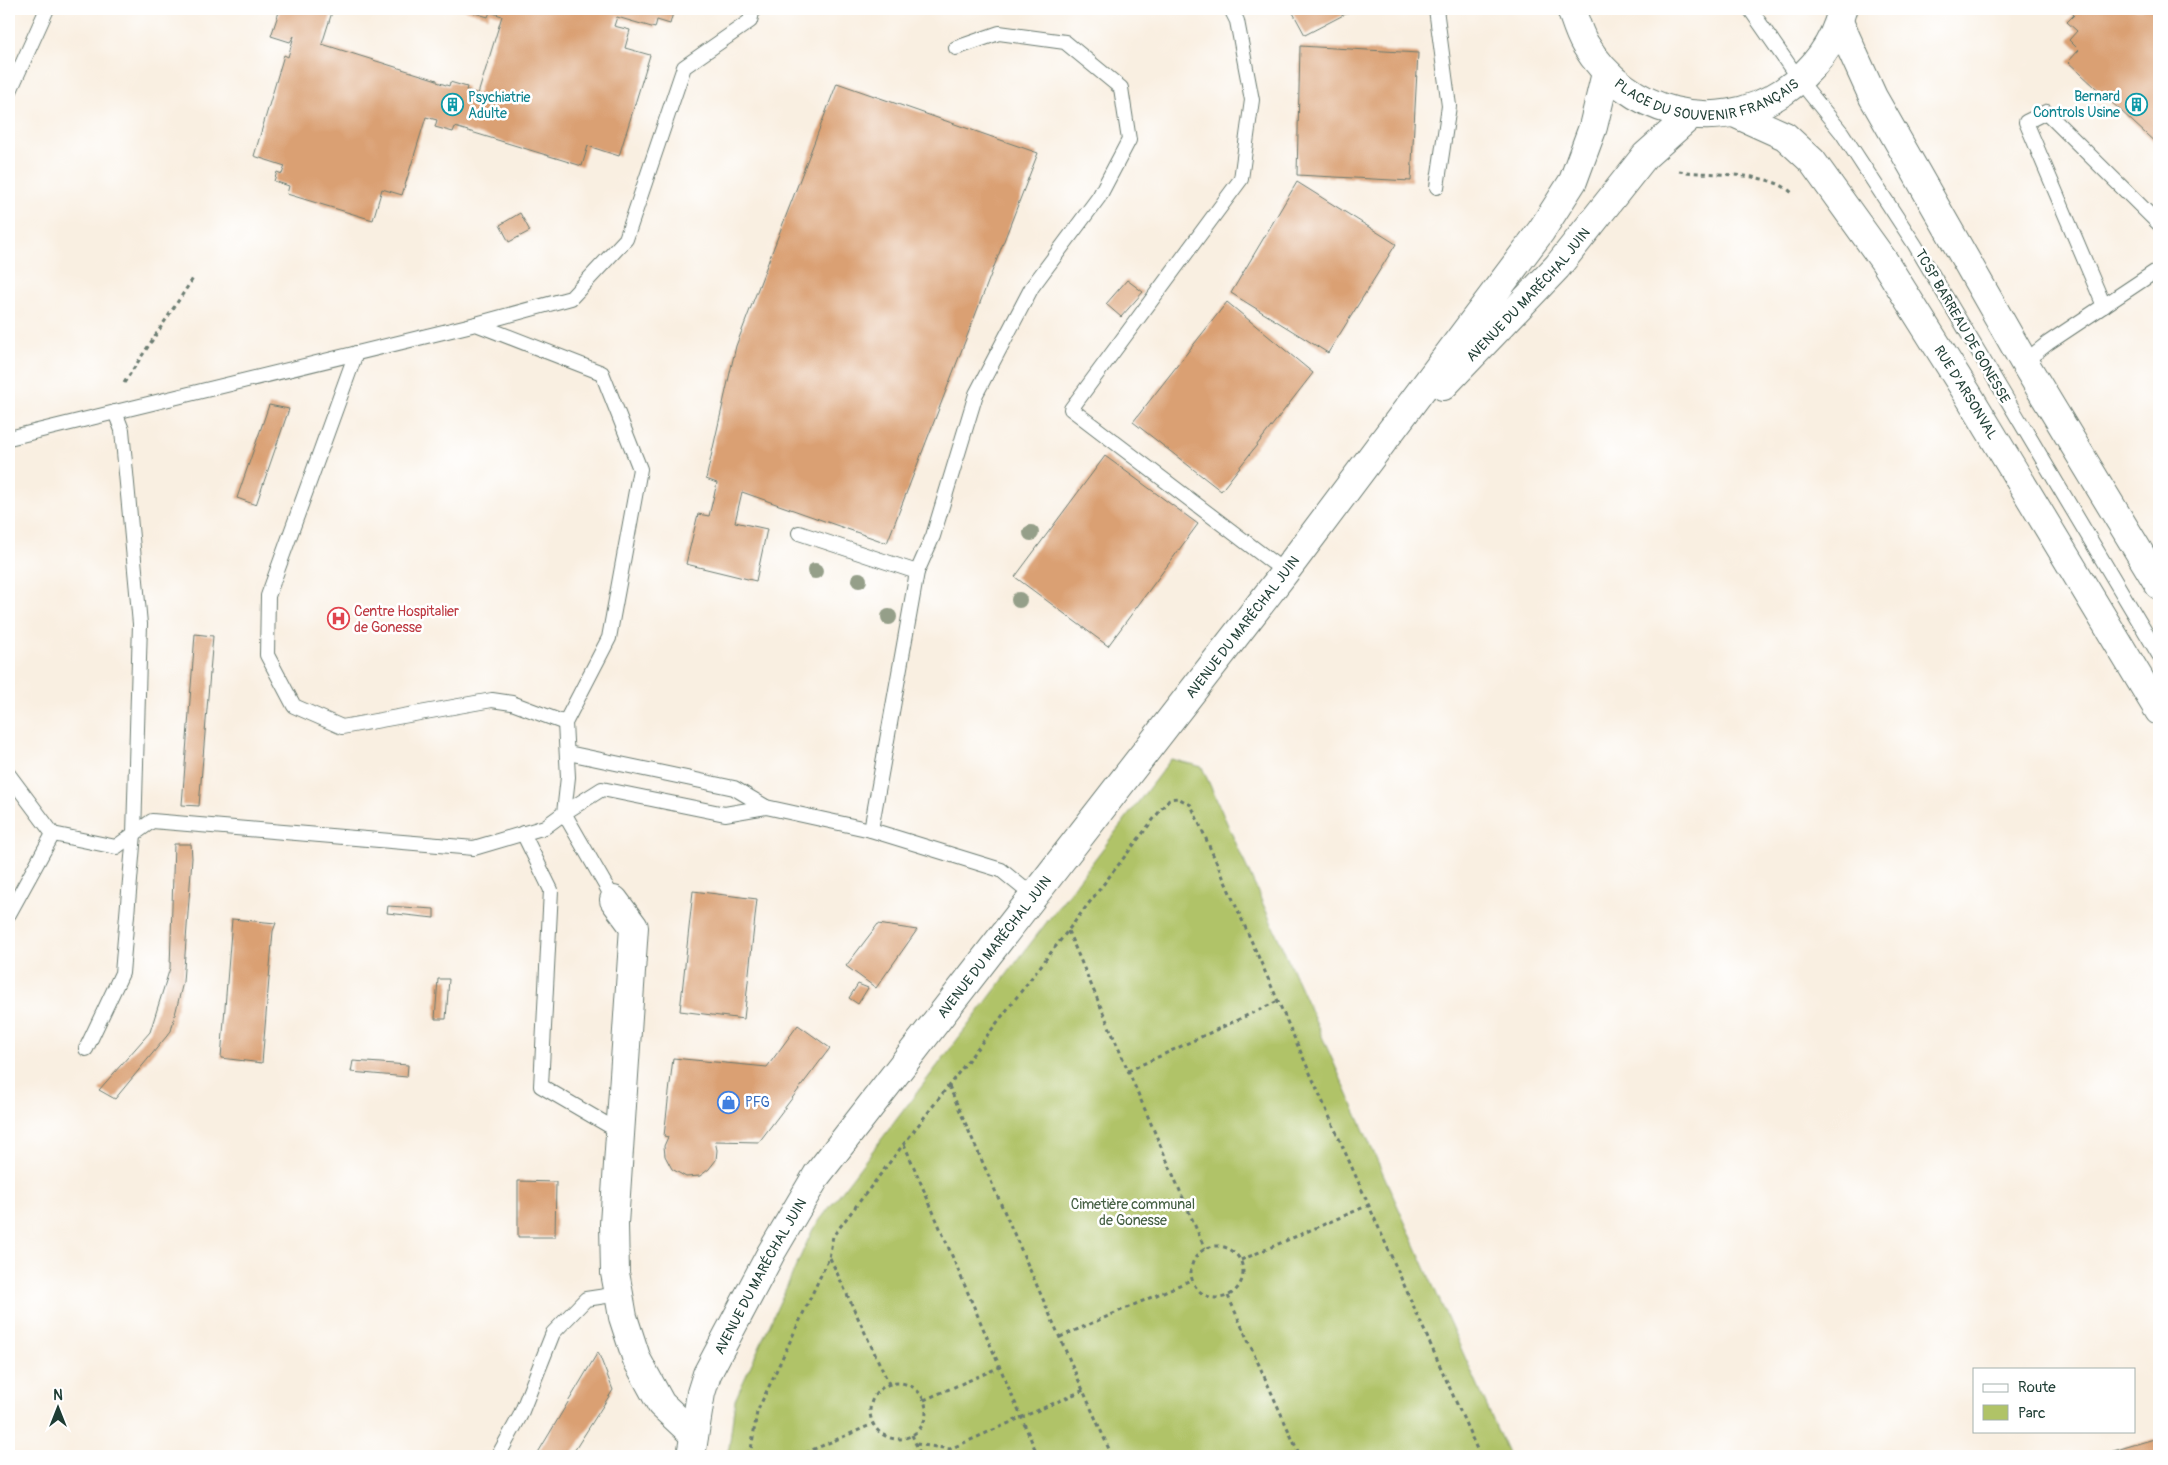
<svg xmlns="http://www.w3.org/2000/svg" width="2168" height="1465" font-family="Pangolin,sans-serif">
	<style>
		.green { fill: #b0c367; stroke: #68804e }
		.building { fill: #daa073 }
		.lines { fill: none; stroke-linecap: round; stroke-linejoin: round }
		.service-casing { stroke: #6b7b71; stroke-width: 16 }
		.minor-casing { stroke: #6b7b71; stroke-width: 30 }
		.tertiary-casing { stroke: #6b7b71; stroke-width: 30 }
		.secondary-casing { stroke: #6b7b71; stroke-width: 30 }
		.path { stroke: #6b7b71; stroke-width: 3; stroke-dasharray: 4 4; stroke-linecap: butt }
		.service { stroke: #fff; stroke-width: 14 }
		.minor { stroke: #fff; stroke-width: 28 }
		.tertiary { stroke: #fff; stroke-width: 28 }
		.secondary { stroke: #fff; stroke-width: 28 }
		.tree { fill: #959f89 }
		.labels { text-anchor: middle; stroke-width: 5; stroke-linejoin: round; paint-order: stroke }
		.street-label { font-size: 14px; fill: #1f3d34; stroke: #fff }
		.culture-label { font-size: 14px; fill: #0d838f; stroke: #fff; text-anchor: end }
		.health-label { font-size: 14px; fill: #be3a42; stroke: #fff; text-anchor: start }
		.shop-label { font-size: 14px; fill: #366cbe; stroke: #fff; text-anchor: start }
		.park-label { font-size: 14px; fill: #435e41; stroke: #fff }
	</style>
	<rect width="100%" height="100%" fill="#fff"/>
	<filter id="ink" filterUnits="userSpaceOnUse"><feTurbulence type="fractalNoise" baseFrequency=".02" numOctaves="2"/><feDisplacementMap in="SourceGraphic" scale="10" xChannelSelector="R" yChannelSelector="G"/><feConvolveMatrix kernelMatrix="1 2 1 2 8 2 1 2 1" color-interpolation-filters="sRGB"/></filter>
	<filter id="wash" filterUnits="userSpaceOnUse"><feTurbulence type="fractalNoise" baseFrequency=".0096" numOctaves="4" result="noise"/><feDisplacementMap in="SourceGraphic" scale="20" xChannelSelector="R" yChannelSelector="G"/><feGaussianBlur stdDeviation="1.12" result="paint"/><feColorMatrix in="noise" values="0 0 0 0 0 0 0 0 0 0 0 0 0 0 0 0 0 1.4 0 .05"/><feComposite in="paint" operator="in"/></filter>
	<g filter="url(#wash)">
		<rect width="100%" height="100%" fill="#f9efe1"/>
		<path class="green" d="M1171 759 1202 767 1509 1456H728L735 1400 813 1229Z"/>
		<g id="blocks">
			<g class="building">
				<path d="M280 9H333L322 44 437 80V82L449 86 450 82 467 87 466 90 478 94 502 16 490 12 488 17 462 9H674L670 24 657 20 655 28 617 17 614 26 630 30 625 48 650 55 619 156 588 146 582 166 455 127 453 132 435 127 437 120 426 117 402 195 382 189 373 220 287 194 289 186 274 181 277 172 282 174 285 166 254 156 284 55 288 57 294 36 290 42 271 36Z"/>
				<path d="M1291 9H1355L1305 35Z"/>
				<path d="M2068 9H2159V146L2068 62 2079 50 2069 40 2077 31 2067 22 2074 15Z"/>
				<path d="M1300 46 1418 53 1411 181 1297 175Z"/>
				<path d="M837 83 1038 153 887 543 742 492 735 522 767 529 756 581 686 564 698 514 709 516 717 483 706 479 736 346Z"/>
				<path d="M1297 182 1396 244 1328 353 1231 293Z"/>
				<path d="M520 213 530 231 509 242 500 225Z"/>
				<path d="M1127 280 1143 292 1121 317 1106 304Z"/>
				<path d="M1227 302 1313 373 1221 491 1133 422Z"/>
				<path d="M269 405 289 409 256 505 237 498Z"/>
				<path d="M1105 456 1198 524 1108 646 1015 577Z"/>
				<path d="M195 634 213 636 199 806 182 805Z"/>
				<path d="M174 844H191L192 858 183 982 171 1031 115 1099 99 1090 150 1032 170 968Z"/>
				<path d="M693 891 757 899 744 1019 680 1011Z"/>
				<path d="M388 906 434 909V918L387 913Z"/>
				<path d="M232 919 276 923 273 931 262 1063 221 1058Z"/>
				<path d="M878 924 917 930 876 988 846 966Z"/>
				<path d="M438 979H449L446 1019H435Z"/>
				<path d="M858 984 868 988 858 1004 849 998Z"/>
				<path d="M798 1025 830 1048 759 1142 715 1141 717 1150 716 1160 709 1169 700 1176 686 1177 672 1169 665 1156 664 1146 668 1137 664 1136 673 1058 767 1067Z"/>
				<path d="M353 1061 408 1065 407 1077 351 1072Z"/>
				<path d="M518 1181 556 1182 555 1237H518Z"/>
				<path d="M598 1352 613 1390 571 1456H536Z"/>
				<path d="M2154 1439 2159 1456H2104L2103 1454Z"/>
			</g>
		</g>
	</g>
	<g filter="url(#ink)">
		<use href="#blocks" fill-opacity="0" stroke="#6b7b71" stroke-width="1"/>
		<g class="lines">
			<defs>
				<g id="service">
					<path d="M1231 9 1237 21 1252 100 1241 179 1071 409 1285 572"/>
					<path d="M1436 9 1449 106 1437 187"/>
					<path d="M1750 9 1800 81 1842 133 1915 245 2159 655"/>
					<path d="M9 93 47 9"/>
					<path d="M2104 306 2026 122 2046 112 2159 224"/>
					<path d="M476 324 571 298 626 239 684 67 750 21 753 9"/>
					<path d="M356 353 268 596 267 655 294 706 342 727 492 700 512 703 565 723"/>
					<path d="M2024 362 2048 343 2159 269"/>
					<path d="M9 438 476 324 602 373 640 469 609 638 565 723 568 777 564 813 545 827 474 848 152 821 116 847 53 834 9 775"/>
					<path d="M799 533 917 572 871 830"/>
					<path d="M917 572 933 536 976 394 1032 287 1099 197 1129 140 1121 88 1065 42 999 33 956 48"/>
					<path d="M568 753 734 788 766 807 871 830 1001 870 1033 896"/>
					<path d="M523 833 551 890 541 1086 620 1132"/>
					<path d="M614 900 564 813 602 789 725 814 766 807"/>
					<path d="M9 914 53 834"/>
					<path d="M86 1049 122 973 134 834 140 624 122 430 115 412"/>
					<path d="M498 1456 520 1416 553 1333 586 1299 619 1294"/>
				</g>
				<path id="minor" d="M614 900 634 927 614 1224 615 1273 619 1294 623 1317 637 1360 661 1404 694 1435"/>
				<g id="tertiary">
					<path id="s1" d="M1443 386 1557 267 1645 156 1691 115"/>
					<path id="s2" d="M691 1456 701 1393 707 1374 771 1253 817 1175 1285 572 1541 231 1573 181 1593 127 1606 73"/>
				</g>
				<g id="secondary">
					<path id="s3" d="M1571 9C1575 20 1579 34 1585 44 1627 114 1715 137 1783 92 1812 72 1834 44 1842 10"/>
					<path d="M1839 22 1873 97 2024 362 2159 585"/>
					<path id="s4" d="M1734 113 1785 136 1812 161 1884 261 1967 393 2159 711"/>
				</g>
			</defs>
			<use href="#service" class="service-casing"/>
			<use href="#minor" class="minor-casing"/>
			<use href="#tertiary" class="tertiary-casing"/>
			<use href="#secondary" class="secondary-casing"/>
			<g class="path">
				<path d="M1679 171C1709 176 1770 170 1793 194"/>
				<path d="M124 383 194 277"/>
				<path d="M1068 931 1205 1249"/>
				<path d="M1128 1071 1278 1001"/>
				<path d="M949 1086 1112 1456"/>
				<path d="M904 1144 1038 1456"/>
				<circle cx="1217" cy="1272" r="26"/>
				<path d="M830 1258 889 1384"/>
				<path d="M1241 1260 1369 1205"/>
				<path d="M1228 1296 1300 1456"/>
				<path d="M1060 1337 1191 1280"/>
				<circle cx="898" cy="1411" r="28"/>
				<path d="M924 1400 1000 1367"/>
				<path d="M912 1435 921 1456"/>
				<path d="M916 1444 950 1449 1084 1390"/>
				<path d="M750 1456 757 1412 829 1258 833 1236 1169 799 1178 798 1191 805 1480 1456"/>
				<path d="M798 1456 873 1424"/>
			</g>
			<use href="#service" class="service"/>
			<use href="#minor" class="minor"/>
			<use href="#tertiary" class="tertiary"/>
			<use href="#secondary" class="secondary"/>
		</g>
		<g class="tree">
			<circle cx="1031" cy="533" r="8"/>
			<circle cx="815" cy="571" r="8"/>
			<circle cx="859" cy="580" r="8"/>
			<circle cx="1019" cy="600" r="8"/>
			<circle cx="889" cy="617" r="8"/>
		</g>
	</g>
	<defs>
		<symbol id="building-ring" viewBox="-11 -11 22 22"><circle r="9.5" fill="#fff" stroke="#0f9aa8" stroke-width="1.5"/><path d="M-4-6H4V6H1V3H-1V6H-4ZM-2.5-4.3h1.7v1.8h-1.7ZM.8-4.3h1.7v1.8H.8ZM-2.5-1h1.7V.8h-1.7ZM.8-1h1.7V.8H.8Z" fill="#0f9aa8"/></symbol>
		<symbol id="hospital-ring" viewBox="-11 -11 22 22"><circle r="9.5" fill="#fff" stroke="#e0444e" stroke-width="1.5"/><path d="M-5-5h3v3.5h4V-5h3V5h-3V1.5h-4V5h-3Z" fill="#e0444e"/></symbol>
		<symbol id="shop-ring" viewBox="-11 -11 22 22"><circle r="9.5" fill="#fff" stroke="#3f7fe0" stroke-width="1.5"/><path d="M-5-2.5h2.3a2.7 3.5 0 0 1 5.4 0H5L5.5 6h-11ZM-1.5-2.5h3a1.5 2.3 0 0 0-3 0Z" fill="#3f7fe0"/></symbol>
	</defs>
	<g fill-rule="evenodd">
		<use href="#building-ring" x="2124" y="92" width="25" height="25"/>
		<use href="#building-ring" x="440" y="92" width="25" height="25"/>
		<use href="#hospital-ring" x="326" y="606" width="25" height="25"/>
		<use href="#shop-ring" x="716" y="1090" width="25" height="25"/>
	</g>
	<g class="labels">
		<g class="street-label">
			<text dy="5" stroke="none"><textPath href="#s3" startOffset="185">PLACE DU SOUVENIR FRANÇAIS</textPath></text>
			<text dy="5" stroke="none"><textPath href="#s1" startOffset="125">AVENUE DU MARÉCHAL JUIN</textPath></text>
			<text transform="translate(1963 326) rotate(60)" y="5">TCSP BARREAU DE GONESSE</text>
			<text dy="5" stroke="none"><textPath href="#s4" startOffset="371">RUE D'ARSONVAL</textPath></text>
			<text dy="5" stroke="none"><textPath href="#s2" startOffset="1005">AVENUE DU MARÉCHAL JUIN</textPath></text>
			<text dy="5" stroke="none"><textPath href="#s2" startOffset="600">AVENUE DU MARÉCHAL JUIN</textPath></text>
			<text dy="5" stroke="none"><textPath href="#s2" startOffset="195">AVENUE DU MARÉCHAL JUIN</textPath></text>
		</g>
		<g class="culture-label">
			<text x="2120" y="101">Bernard<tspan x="2120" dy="16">Controls Usine</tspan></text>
			<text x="468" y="102" text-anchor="start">Psychiatrie<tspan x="468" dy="16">Adulte</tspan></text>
		</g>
		<g class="health-label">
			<text x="354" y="616">Centre Hospitalier<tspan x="354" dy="16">de Gonesse</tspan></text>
		</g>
		<g class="shop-label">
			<text x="745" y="1107">PFG</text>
		</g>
		<g class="park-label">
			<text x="1133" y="1209">Cimetière communal<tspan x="1133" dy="16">de Gonesse</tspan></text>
		</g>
	</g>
	<rect width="2168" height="1465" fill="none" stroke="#fff" stroke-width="30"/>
	<rect x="1973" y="1368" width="162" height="65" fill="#ffffff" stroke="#a5b1ae"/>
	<rect x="1983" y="1384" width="25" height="8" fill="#ffffff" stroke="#a5b1ae"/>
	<text x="2018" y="1392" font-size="15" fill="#1f3d34">Route</text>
	<rect x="1983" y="1405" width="25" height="15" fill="#b0c367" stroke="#a5b1ae"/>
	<text x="2018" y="1418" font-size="15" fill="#1f3d34">Parc</text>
	<g transform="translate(58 1408)" stroke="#ffffff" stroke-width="4" paint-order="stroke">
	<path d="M0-4L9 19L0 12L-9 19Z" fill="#1f3d34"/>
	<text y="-8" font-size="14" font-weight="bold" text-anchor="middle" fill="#1f3d34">N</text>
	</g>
</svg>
